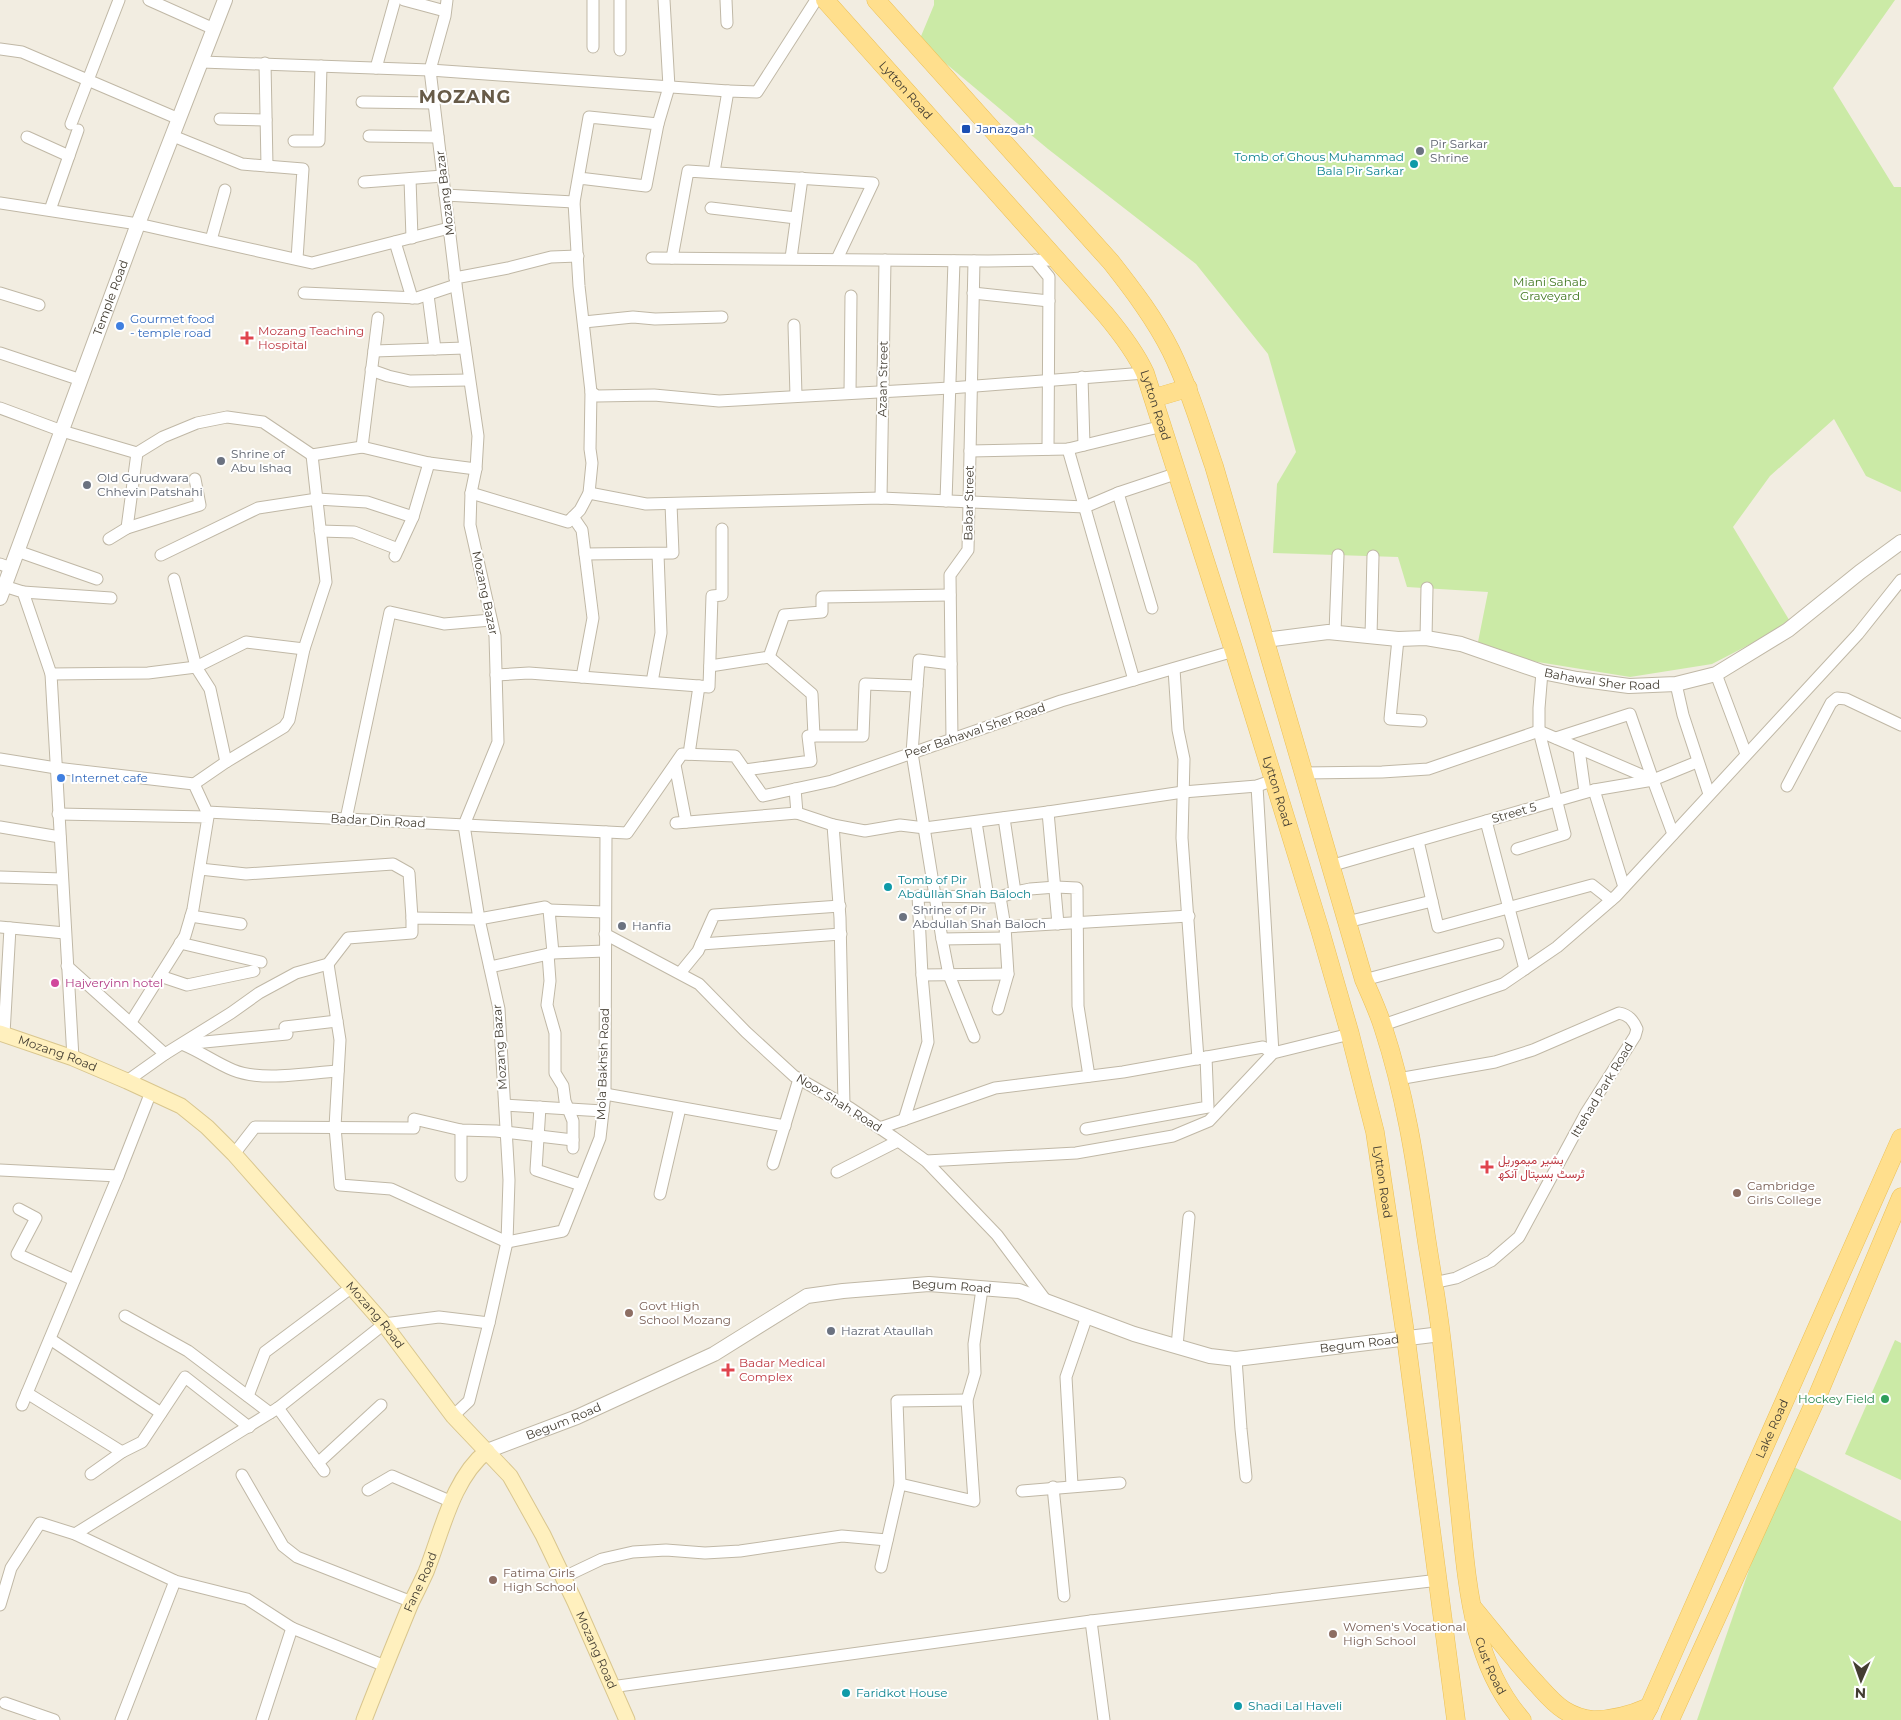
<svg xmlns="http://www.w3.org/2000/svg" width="1901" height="1720" font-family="Montserrat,Vazirmatn,sans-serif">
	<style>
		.green { fill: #cbeaa6 }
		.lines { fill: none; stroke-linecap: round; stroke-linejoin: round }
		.minor-casing { stroke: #c0b8a6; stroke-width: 13 }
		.tertiary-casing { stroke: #c0b8a6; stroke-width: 16 }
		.secondary-casing { stroke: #d9c68e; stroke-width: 17 }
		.primary-casing { stroke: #ecc055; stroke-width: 19 }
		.minor { stroke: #fff; stroke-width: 11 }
		.tertiary { stroke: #fff; stroke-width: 14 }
		.secondary { stroke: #fff0be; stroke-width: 15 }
		.primary { stroke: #ffdf8d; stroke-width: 18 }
		.transit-dot { fill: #1a4fb4; stroke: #fff; stroke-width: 2 }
		.worship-dot { fill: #6b7280; stroke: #fff; stroke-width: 2 }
		.culture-dot { fill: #0f9aa8; stroke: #fff; stroke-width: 2 }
		.shop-dot { fill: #3f7fe0; stroke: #fff; stroke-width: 2 }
		.health-dot { fill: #e0444e; stroke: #fff; stroke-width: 2 }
		.hotel-dot { fill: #d1479c; stroke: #fff; stroke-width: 2 }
		.education-dot { fill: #8d6e63; stroke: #fff; stroke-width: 2 }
		.leisure-dot { fill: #2e9e5b; stroke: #fff; stroke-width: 2 }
		.labels { text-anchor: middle; stroke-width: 4; stroke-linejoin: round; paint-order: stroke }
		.street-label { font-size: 12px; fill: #433d32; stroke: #fff }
		.transit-label { font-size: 12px; fill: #164399; stroke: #fff; text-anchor: start }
		.worship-label { font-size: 12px; fill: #5b616d; stroke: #fff; text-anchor: start }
		.culture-label { font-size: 12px; fill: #0d838f; stroke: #fff; text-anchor: start }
		.park-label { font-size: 12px; fill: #427822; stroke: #fff }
		.shop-label { font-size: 12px; fill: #366cbe; stroke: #fff; text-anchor: start }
		.health-label { font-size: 12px; fill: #be3a42; stroke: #fff; text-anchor: start }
		.hotel-label { font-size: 12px; fill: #b23c85; stroke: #fff; text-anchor: start }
		.education-label { font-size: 12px; fill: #785e54; stroke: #fff; text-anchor: start }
		.leisure-label { font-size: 12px; fill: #27864d; stroke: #fff; text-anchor: end }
		.district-label { font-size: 18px; font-weight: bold; letter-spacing: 1px; fill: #675b48; stroke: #fff }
	</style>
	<rect width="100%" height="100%" fill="#f2ede1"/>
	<g class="green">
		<path d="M934 0H1895L1833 88 1894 187H1901V492L1866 476 1834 419 1770 476 1733 527 1791 623 1712 664 1630 677 1476 652 1488 592 1407 587 1398 557 1273 553 1277 484 1296 452 1268 354 1196 264 1048 149 919 41 934 5Z"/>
		<path d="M1895 1340 1901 1343V1480L1845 1454Z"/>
		<path d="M1786 1463 1901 1521V1720H1697Z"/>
	</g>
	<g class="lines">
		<defs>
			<g id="minor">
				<path d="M149 0 214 29"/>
				<path d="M404 0 445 11"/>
				<path d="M447 0 445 16 430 70 456 285 478 436 476 469 471 493 470 525 495 636 498 742 464 825 479 919 499 1009 509 1180 507 1242 489 1323 469 1401 453 1416"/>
				<path d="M593 0V47"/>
				<path d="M620 0V50"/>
				<path d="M726 0 727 23"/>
				<path d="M0 49 22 52 179 119"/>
				<path d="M202 62 430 70 728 91"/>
				<path d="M265 63 267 166"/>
				<path d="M376 68 395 0"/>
				<path d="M362 102 434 103"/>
				<path d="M220 119 266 120"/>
				<path d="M71 124 119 0"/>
				<path d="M658 124 669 87 664 0"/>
				<path d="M173 136 242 164 303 169 297 259"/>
				<path d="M369 136 438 137"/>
				<path d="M27 137 69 156"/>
				<path d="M294 141H319L321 66"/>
				<path d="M714 172 728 91 757 92 816 0"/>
				<path d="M410 179 412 238"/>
				<path d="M364 182 443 176"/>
				<path d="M445 195 574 202"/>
				<path d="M0 203 138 224 312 263 449 228"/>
				<path d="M711 208 796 218"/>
				<path d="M50 210 78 130"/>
				<path d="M211 240 225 190"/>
				<path d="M395 242 412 298"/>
				<path d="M652 258 988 261 1056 260"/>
				<path d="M672 258 688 171 873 183 837 259"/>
				<path d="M791 258 802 178"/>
				<path d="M1035 260 1049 277 1048 449"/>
				<path d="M455 278 508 268 551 257 578 256"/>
				<path d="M0 293 39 305"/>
				<path d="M304 293 417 298 456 285"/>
				<path d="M973 293 1049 301"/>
				<path d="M428 295 435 349"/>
				<path d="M584 322 633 317 655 319 722 317"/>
				<path d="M794 325 796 396"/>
				<path d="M374 351 465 348"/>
				<path d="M0 353 81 380"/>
				<path d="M371 370 388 376 410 381 469 380"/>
				<path d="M1082 377 1084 445"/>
				<path d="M591 392 597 396 654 395 719 401 950 388 1145 373"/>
				<path d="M850 393 851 296"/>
				<path d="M0 408 62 431 137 453 163 437 197 423 227 417 263 422 312 455 362 447 429 463 476 469"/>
				<path d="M362 447 378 318"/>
				<path d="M1068 449 1134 680"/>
				<path d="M970 451 1068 449 1163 426"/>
				<path d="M471 493 568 522 580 510 589 493 592 463 590 449 591 392 579 286 574 202 589 117 658 124 646 186 579 178"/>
				<path d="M589 493 646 504 881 498 1085 507 1118 493 1152 608"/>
				<path d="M1118 493 1178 473"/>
				<path d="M881 498 885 260"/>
				<path d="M946 501 954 261"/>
				<path d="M573 517 582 530 593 618 582 677"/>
				<path d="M127 528 200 505 195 479"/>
				<path d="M320 531 354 532 398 549"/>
				<path d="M109 539 127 528 137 453"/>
				<path d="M17 551 97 579"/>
				<path d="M585 554 673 553 671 504"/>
				<path d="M161 555 258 508 317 499 367 502 413 517"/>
				<path d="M395 556 413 517 429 463"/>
				<path d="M0 564 11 568"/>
				<path d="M174 579 196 667 210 689 226 762"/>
				<path d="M4 586 23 592 51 674 73 1058"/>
				<path d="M23 592 111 598"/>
				<path d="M1335 632 1338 555"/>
				<path d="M1371 636 1373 556"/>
				<path d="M1426 638 1427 588"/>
				<path d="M1398 639 1390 719 1421 721"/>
				<path d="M769 657 812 694 814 736"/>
				<path d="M951 664 919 660 912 753 942 939 949 975 974 1037"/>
				<path d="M710 666 769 657 784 615 822 612V597L950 595"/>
				<path d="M1174 669 1178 730 1184 759 1182 838 1198 1059"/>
				<path d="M51 674 148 673 196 667 246 642 304 649"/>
				<path d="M1716 674 1746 754"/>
				<path d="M496 675 529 673 699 686"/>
				<path d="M652 682 661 633 658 554"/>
				<path d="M1676 684 1683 715 1709 794"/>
				<path d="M1556 738 1630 714 1653 780"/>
				<path d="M952 739 950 575 968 550 974 261"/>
				<path d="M1579 749 1585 792"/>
				<path d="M689 754 699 686 709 687 712 596 722 595V529"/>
				<path d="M0 759 56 768 194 784 207 812 627 833 682 754 735 756 763 796 832 781 1061 701 1234 651"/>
				<path d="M675 765 686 822"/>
				<path d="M745 770 811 761 808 736H863L865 684 917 686"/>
				<path d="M1303 773 1382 772 1428 769 1539 731 1653 780 1673 834"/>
				<path d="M194 784 226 762 284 727 289 720 304 649 326 582 312 455"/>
				<path d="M1257 786 1273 1053"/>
				<path d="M1787 786 1831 703 1837 698 1846 699 1901 725"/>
				<path d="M795 789 797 813 833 825 840 918 844 1105"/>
				<path d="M1594 790 1624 887"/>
				<path d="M1048 812 1058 924"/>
				<path d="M58 814 208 817 193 909 185 936 131 1022"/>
				<path d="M1004 818 1015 892"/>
				<path d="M346 819 390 612 444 624 491 620"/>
				<path d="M1486 821 1525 969"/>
				<path d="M976 822 988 897"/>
				<path d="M676 823 797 813"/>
				<path d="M833 825 865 831 900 825 925 828 1048 812 1183 792 1257 786 1274 780"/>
				<path d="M0 827 60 837"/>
				<path d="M1418 841 1438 927 1592 885 1611 900"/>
				<path d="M1517 849 1565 834 1539 731V708L1542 672"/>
				<path d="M1330 866 1594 790 1653 780 1697 762"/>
				<path d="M200 869 246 874 393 864 409 873 412 918"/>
				<path d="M0 877 62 879"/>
				<path d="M191 916 241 924"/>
				<path d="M1347 922 1432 901"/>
				<path d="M0 927 65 933"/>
				<path d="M1005 927 1189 916"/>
				<path d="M605 934 699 984 746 1032 794 1076 850 1108 893 1137 926 1161 997 1235 1047 1302"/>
				<path d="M942 939 1005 938"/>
				<path d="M180 943 261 962"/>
				<path d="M701 944 841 934"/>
				<path d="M553 953 549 910 605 912"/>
				<path d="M548 954 550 981 547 1005 555 1033V1073L563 1086 565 1101 573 1121V1148"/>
				<path d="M328 964 340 1040 335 1127 340 1185 391 1189 507 1242"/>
				<path d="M67 966 165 1054"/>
				<path d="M490 967 553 953 605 951"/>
				<path d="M680 973 698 951 714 915 840 906"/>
				<path d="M922 975 1008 974"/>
				<path d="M160 976 187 985 254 971"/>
				<path d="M1364 980 1498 944"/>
				<path d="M998 1009 1008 974 1005 927 1000 897"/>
				<path d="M1383 1025 1503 984 1557 947 1616 896 1858 634 1901 580"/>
				<path d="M4 1034 10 928"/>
				<path d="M184 1044 287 1034 285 1027 337 1021"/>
				<path d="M184 1045C201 1052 216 1063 233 1070 262 1082 307 1073 338 1071"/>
				<path d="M1398 1079 1495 1062 1533 1050 1619 1013C1629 1015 1633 1020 1637 1029L1635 1036 1586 1113 1519 1237 1491 1261 1456 1278 1433 1283"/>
				<path d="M127 1081 165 1054 231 1013 259 993 296 973 328 964 348 938 412 933V918L479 919 545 907 549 910"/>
				<path d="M605 1094 785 1126"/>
				<path d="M505 1105 603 1111"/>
				<path d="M540 1107 536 1170 581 1185"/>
				<path d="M904 1120 928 1042 922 975 918 896 1000 897 1015 892 1030 889 1056 887 1077 888 1078 1006 1089 1076"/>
				<path d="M880 1128 995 1088 1123 1072 1263 1047 1273 1053"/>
				<path d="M1086 1129 1208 1107 1206 1057"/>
				<path d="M461 1130V1176"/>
				<path d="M234 1154 255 1127 414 1128V1119L461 1130 496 1131 573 1140"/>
				<path d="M926 1161 1076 1153 1173 1136 1209 1121 1273 1053 1350 1034"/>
				<path d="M773 1164 799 1079"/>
				<path d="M0 1170 118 1176"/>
				<path d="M837 1172 898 1141"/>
				<path d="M660 1194 680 1108"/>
				<path d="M19 1209 36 1218 17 1254 74 1280"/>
				<path d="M507 1242 563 1231 600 1138 605 1094 606 832"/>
				<path d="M125 1316 188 1351 270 1413"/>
				<path d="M50 1339 161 1413"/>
				<path d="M1177 1346 1189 1217"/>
				<path d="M1236 1359 1241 1429 1246 1477"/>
				<path d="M27 1393 122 1452"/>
				<path d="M248 1396 265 1352 352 1287"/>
				<path d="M22 1405 118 1176 151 1092"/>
				<path d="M278 1408 324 1471"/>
				<path d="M318 1463 381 1405"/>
				<path d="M91 1474 122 1452 142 1442 185 1377 249 1427"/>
				<path d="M242 1475 283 1546 297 1557 412 1602"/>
				<path d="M900 1484 974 1501 967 1400 975 1373 974 1344 982 1289"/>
				<path d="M1072 1485 1066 1377 1087 1316"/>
				<path d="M1053 1487 1064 1596"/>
				<path d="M368 1490 392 1476 452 1502"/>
				<path d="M1022 1491 1120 1483"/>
				<path d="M75 1534 278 1408 384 1324 439 1317 489 1323"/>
				<path d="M881 1567 900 1484 897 1401 967 1400"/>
				<path d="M562 1578 602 1559 633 1552 666 1550 705 1553 740 1551 842 1536 887 1540"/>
				<path d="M0 1605 11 1568 40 1523 75 1534 175 1581 247 1599 292 1628 385 1666"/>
				<path d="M1091 1621 1104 1720"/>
				<path d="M611 1687 1091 1621 1439 1580"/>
				<path d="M5 1703 54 1720"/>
				<path d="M121 1720 175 1581"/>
				<path d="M262 1720 292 1628"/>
			</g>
			<g id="tertiary">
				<path id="s1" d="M0 598 138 224 225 0"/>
				<path id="s2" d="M1265 640 1328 632 1398 639 1426 638 1461 644 1542 672 1577 679 1629 686 1676 684 1716 674 1788 630 1860 572 1901 542"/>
				<path id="s3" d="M487 1451 577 1417 714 1354 807 1296 843 1291 929 1284 1019 1291 1134 1334 1210 1356 1236 1359 1441 1334"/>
			</g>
			<g id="secondary">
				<path id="s4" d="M0 1033 73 1058 127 1081 181 1106 207 1127 234 1154 384 1324 453 1416 510 1476 543 1535 575 1602 627 1720"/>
				<path id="s5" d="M364 1720C379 1681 395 1642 411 1603 416 1593 421 1583 426 1572 442 1532 452 1479 487 1451"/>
			</g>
			<g id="primary">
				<path id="s6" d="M825 0 1105 314C1120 332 1135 351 1145 373L1234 651 1320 930 1350 1034 1375 1132 1406 1339 1456 1720"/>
				<path id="s7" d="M876 0 1111 262C1133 290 1155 319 1171 351 1189 388 1201 428 1214 466L1364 980C1371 996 1378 1011 1383 1027 1405 1094 1415 1159 1425 1229 1430 1264 1437 1300 1441 1335 1448 1391 1453 1447 1459 1503 1467 1578 1470 1661 1522 1720"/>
				<path d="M1154 398 1188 388"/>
				<path d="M1474 1609C1495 1634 1514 1660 1536 1683 1545 1693 1553 1703 1564 1710 1572 1715 1584 1719 1593 1720 1614 1720 1631 1715 1649 1707"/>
				<path id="s8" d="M1642 1720 1649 1707 1901 1138"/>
				<path d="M1670 1720 1817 1397 1901 1197"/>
			</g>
		</defs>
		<use href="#minor" class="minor-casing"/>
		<use href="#tertiary" class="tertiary-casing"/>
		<use href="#secondary" class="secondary-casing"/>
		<use href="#primary" class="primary-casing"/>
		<use href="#minor" class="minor"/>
		<use href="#tertiary" class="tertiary"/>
		<use href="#secondary" class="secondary"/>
		<use href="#primary" class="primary"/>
	</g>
	<rect class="transit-dot" x="961" y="124" width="10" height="10" rx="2.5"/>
	<g class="worship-dot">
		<circle cx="1420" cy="151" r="5"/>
		<circle cx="221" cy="461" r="5"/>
		<circle cx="87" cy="485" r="5"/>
		<circle cx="903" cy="917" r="5"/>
		<circle cx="622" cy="926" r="5"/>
		<circle cx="831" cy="1331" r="5"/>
	</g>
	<g class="culture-dot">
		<circle cx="1414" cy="164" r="5"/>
		<circle cx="888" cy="887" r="5"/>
		<circle cx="846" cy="1693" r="5"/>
		<circle cx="1238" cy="1706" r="5"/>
	</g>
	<g class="shop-dot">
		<circle cx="120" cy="326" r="5"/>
		<circle cx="61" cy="778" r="5"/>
	</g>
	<g class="health-dot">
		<path d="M244.5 330.5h5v5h5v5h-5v5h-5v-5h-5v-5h5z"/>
		<path d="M1484.5 1159.5h5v5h5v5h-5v5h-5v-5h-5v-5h5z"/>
		<path d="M725.5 1362.5h5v5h5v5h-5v5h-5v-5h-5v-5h5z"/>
	</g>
	<circle class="hotel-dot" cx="55" cy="983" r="5"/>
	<g class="education-dot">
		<circle cx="1737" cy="1193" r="5"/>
		<circle cx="629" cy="1313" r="5"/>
		<circle cx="493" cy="1580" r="5"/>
		<circle cx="1333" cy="1634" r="5"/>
	</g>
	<circle class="leisure-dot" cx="1885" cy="1399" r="5"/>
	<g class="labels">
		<g class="street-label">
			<text dy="4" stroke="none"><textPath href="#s6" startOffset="121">Lytton Road</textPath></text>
			<text transform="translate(445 193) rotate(-97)" y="4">Mozang Bazar</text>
			<text dy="4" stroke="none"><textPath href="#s1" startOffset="320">Temple Road</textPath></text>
			<text transform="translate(883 379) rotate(-89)" y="4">Azaan Street</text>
			<text dy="4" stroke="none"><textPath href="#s6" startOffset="526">Lytton Road</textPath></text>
			<text transform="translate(969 503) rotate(-89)" y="4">Babar Street</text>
			<text transform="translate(485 593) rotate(78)" y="4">Mozang Bazar</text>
			<text dy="4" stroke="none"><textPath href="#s2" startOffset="344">Bahawal Sher Road</textPath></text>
			<text transform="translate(975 731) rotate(-19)" y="4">Peer Bahawal Sher Road</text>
			<text dy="4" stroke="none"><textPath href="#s6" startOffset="931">Lytton Road</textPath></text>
			<text transform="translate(1514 813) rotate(-16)" y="4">Street 5</text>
			<text transform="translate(378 821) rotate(3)" y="4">Badar Din Road</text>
			<text transform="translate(500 1047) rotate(-94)" y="4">Mozang Bazar</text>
			<text dy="4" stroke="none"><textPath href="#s4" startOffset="61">Mozang Road</textPath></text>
			<text transform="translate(603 1064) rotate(-88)" y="4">Mola Bakhsh Road</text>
			<text transform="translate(1602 1090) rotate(-59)" y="4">Ittehad Park Road</text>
			<text transform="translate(839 1103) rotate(32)" y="4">Noor Shah Road</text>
			<text dy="4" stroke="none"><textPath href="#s6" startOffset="1336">Lytton Road</textPath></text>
			<text dy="4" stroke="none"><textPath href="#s3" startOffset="502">Begum Road</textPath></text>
			<text dy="4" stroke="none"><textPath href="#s4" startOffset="481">Mozang Road</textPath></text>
			<text dy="4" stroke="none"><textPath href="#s3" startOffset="922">Begum Road</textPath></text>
			<text dy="4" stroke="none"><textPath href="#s3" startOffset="82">Begum Road</textPath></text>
			<text dy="4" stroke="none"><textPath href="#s8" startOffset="319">Lake Road</textPath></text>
			<text dy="4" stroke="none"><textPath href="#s5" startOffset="149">Fane Road</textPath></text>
			<text dy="4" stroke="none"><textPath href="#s4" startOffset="886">Mozang Road</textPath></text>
			<text dy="4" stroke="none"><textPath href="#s7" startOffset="1818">Cust Road</textPath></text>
		</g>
		<g class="transit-label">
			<text x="976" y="133">Janazgah</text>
		</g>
		<g class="worship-label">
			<text x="1430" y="148">Pir Sarkar<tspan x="1430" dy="14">Shrine</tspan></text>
			<text x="231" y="458">Shrine of<tspan x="231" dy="14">Abu Ishaq</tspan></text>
			<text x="97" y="482">Old Gurudwara<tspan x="97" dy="14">Chhevin Patshahi</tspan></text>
			<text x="913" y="914">Shrine of Pir<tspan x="913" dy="14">Abdullah Shah Baloch</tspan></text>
			<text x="632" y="930">Hanfia</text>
			<text x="841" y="1335">Hazrat Ataullah</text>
		</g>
		<g class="culture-label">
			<text x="1404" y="161" text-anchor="end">Tomb of Ghous Muhammad<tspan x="1404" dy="14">Bala Pir Sarkar</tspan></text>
			<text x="898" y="884">Tomb of Pir<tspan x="898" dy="14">Abdullah Shah Baloch</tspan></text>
			<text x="856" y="1697">Faridkot House</text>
			<text x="1248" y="1710">Shadi Lal Haveli</text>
		</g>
		<g class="park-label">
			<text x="1550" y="286">Miani Sahab<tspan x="1550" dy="14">Graveyard</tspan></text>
		</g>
		<g class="shop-label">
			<text x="130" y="323">Gourmet food<tspan x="130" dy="14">- temple road</tspan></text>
			<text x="71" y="782">Internet cafe</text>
		</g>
		<g class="health-label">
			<text x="258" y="335">Mozang Teaching<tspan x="258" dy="14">Hospital</tspan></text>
			<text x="1498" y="1164">بشیر میموریل<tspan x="1498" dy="14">ٹرسٹ ہسپتال آنکھ</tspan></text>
			<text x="739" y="1367">Badar Medical<tspan x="739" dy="14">Complex</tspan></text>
		</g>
		<g class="hotel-label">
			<text x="65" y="987">Hajveryinn hotel</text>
		</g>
		<g class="education-label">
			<text x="1747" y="1190">Cambridge<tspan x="1747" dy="14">Girls College</tspan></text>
			<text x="639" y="1310">Govt High<tspan x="639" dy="14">School Mozang</tspan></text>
			<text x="503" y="1577">Fatima Girls<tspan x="503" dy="14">High School</tspan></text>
			<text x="1343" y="1631">Women's Vocational<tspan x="1343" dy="14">High School</tspan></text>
		</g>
		<g class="leisure-label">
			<text x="1875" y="1403">Hockey Field</text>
		</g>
		<g class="district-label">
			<text x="465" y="103">MOZANG</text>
		</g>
	</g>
	<g transform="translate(1861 1680) rotate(182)" stroke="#ffffff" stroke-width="4" paint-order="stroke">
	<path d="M0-4L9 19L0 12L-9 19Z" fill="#433d32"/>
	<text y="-8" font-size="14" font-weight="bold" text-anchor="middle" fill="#433d32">N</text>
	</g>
</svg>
